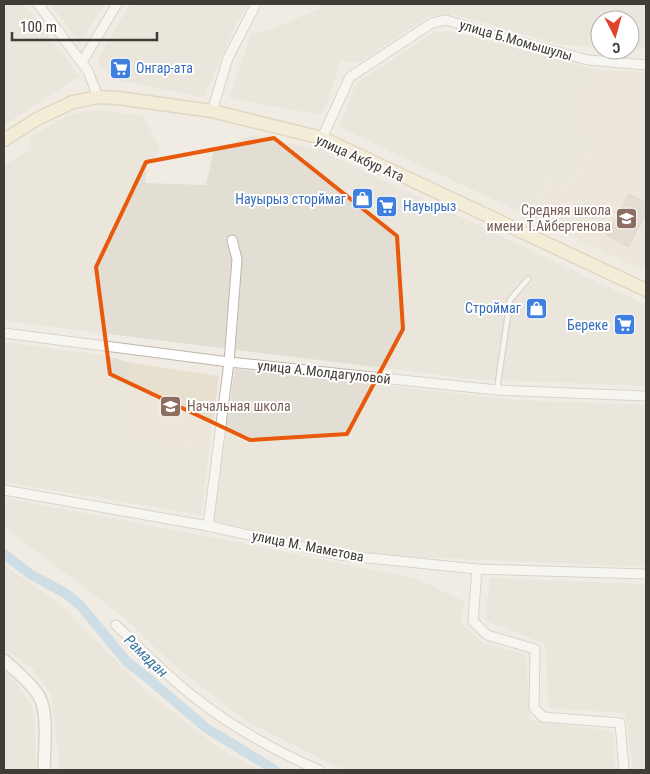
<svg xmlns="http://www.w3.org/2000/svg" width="650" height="774" font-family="'Roboto Condensed',sans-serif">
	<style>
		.residential { fill: #e3ded3 }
		.education { fill: #e7e0cf }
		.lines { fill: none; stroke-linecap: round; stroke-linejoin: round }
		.canal { stroke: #a6cde6; stroke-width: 10 }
		.building { fill: #d3cabe; stroke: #cabfaf }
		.service-casing { stroke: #bdb6ab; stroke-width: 7 }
		.minor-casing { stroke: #bdb6ab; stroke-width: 11 }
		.tertiary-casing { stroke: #bdb6ab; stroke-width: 14 }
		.secondary-casing { stroke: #cabd98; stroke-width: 15 }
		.service { stroke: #fff; stroke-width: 4.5 }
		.minor { stroke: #fff; stroke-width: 9 }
		.tertiary { stroke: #fff; stroke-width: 11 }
		.secondary { stroke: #f7ebc6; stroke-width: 12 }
		.marked { fill: none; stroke: #e8590c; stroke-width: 4; stroke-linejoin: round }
		.labels { text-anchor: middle; stroke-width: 4; stroke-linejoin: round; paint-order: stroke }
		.street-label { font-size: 14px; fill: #413c35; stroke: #fff }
		.shop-label { font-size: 14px; fill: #366cbe; stroke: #fff; text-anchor: end }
		.education-label { font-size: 14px; fill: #785e54; stroke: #fff; text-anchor: end }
		.water-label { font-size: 15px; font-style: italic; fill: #3c769f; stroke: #fff }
	</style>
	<rect width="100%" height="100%" fill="#f0ece4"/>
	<g class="residential">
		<path d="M4 4H23L80 76 4 125Z"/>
		<path d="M50 4H104L80 44Z"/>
		<path d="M130 4H250L238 20 204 97 113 79 97 60Z"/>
		<path d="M320 4H646V49L630 48V20H600V46L561 45 453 14 429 16 358 63 340 61 329 98 321 115 229 98 251 34 270 30 321 8Z"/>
		<path d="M450 31 594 69 574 120 592 142 566 187 549 177 526 215 339 127 356 83 434 32Z"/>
		<path d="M97 110 144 116 160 150 146 168 145 183 206 185 214 149 253 135 317 149 646 305V386L473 379 4 321V165L32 149 29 137 70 114Z"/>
		<path d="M4 342 103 355 131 363 124 436 209 452 201 515 4 482Z"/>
		<path d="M235 369 516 400 646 405V567L367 555 212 523Z"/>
		<path d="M4 498 217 538 417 579 464 601 461 624 485 644 526 654 530 720 613 731 615 770H347L331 764 244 720 170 662 122 616 4 527Z"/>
		<path d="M4 565 59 603 147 692 226 753 262 770H60L51 694 32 668 4 649Z"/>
		<path d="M490 578 646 584V770H633L625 713 549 708 545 644 485 620Z"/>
		<path d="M4 671 12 677 32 706 35 724 36 770H4Z"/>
	</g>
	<g class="education">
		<path d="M594 69 646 72V262L642 271 526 215 550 177 567 187 592 142 574 120Z"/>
		<path d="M131 363 219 376 209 452 124 436Z"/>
	</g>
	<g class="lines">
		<path class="canal" d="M4 554 30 574 65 593 80 605 127 662 149 679 206 728 275 770"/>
	</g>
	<path class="building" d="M629 194 646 203V214L628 247 607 235Z"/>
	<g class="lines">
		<defs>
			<path id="service" d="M497 390 510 300 528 279"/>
			<g id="minor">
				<path d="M38 4 88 71 98 97"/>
				<path d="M82 62 117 4"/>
				<path d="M212 111 228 58 256 4"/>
				<path d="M322 138 350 77 432 23 446 20 500 37 588 60 646 65"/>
				<path d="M4 333 229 362 497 390 646 396"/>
				<path d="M4 490 208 526 339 555 477 569 646 574"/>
				<path d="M208 526 229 362 237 259 232 240"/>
				<path d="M477 569 473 621 487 635 535 649 534 708 543 717 620 723 624 770"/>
				<path d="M116 625C133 641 149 658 166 673 210 714 264 746 319 770"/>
			</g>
			<path id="tertiary" d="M4 660C16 671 30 682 39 696 49 713 44 751 44 770"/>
			<path id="secondary" d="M4 140 37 119 73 102 98 97 118 98 212 111 322 138 646 290"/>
		</defs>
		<use href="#service" class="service-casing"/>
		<use href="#minor" class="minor-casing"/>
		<use href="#tertiary" class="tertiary-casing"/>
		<use href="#secondary" class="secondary-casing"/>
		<use href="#service" class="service"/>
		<use href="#minor" class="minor"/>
		<use href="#tertiary" class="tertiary"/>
		<use href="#secondary" class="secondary"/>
	</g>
	<path d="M0 0H650V774H0ZM274 138 397 236 403 329 347 434 250 440 110 374 96 267 146 162Z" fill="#f0ece4" fill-opacity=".55" fill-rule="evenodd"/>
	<path class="marked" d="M274 138 397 236 403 329 347 434 250 440 110 374 96 267 146 162Z"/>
	<defs>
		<symbol id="supermarket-square" viewBox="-11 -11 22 22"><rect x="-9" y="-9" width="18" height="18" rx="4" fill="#3f7fe0" stroke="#fff"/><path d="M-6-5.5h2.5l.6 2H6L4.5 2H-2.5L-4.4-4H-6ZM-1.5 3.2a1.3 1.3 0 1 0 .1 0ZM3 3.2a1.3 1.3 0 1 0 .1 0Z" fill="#fff"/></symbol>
		<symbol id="shop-square" viewBox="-11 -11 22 22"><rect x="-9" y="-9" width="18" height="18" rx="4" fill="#3f7fe0" stroke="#fff"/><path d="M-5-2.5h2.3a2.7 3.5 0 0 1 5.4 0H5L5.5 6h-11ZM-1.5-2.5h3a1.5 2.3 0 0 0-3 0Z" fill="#fff"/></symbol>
		<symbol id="school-square" viewBox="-11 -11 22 22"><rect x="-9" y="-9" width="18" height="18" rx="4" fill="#8d6e63" stroke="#fff"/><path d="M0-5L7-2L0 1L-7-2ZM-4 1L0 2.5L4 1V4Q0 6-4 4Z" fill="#fff"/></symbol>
	</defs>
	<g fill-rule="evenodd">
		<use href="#supermarket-square" x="108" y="56" width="25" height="25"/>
		<use href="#shop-square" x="350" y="186" width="25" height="25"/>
		<use href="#supermarket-square" x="374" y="194" width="25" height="25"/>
		<use href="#school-square" x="614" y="206" width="25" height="25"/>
		<use href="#shop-square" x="524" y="296" width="25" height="25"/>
		<use href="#supermarket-square" x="612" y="312" width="25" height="25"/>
		<use href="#school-square" x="158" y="394" width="25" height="25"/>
	</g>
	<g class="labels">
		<g class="street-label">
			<text transform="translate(516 40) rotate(16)" y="5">улица Б.Момышулы</text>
			<text transform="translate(360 158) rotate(24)" y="5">улица Акбур Ата</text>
			<text transform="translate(324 372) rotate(6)" y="5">улица А.Молдагуловой</text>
			<text transform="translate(308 546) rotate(11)" y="5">улица М. Маметова</text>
		</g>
		<g class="shop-label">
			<text x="136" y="73" text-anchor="start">Онгар-ата</text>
			<text x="346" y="204">Науырыз сторймаг</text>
			<text x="403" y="211" text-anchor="start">Науырыз</text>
			<text x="521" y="313">Строймаг</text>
			<text x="608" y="330">Береке</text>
		</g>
		<g class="education-label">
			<text x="611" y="215">Средняя школа<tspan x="611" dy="16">имени Т.Айбергенова</tspan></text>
			<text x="187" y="411" text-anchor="start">Начальная школа</text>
		</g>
		<g class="water-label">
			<text transform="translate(146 656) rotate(44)" y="5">Рамадан</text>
		</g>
	</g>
	<rect width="650" height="774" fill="none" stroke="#413c35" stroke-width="10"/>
	<g transform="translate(615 35) rotate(174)"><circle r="24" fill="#ffffff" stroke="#b3b1ae"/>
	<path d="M0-4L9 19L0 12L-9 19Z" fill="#e0442b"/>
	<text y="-8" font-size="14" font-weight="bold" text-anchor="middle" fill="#413c35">С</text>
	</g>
	<path d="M12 32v8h145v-8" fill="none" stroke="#413c35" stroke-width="2.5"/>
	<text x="20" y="32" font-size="15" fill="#413c35" stroke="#ffffff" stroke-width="4" paint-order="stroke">100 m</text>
</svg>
